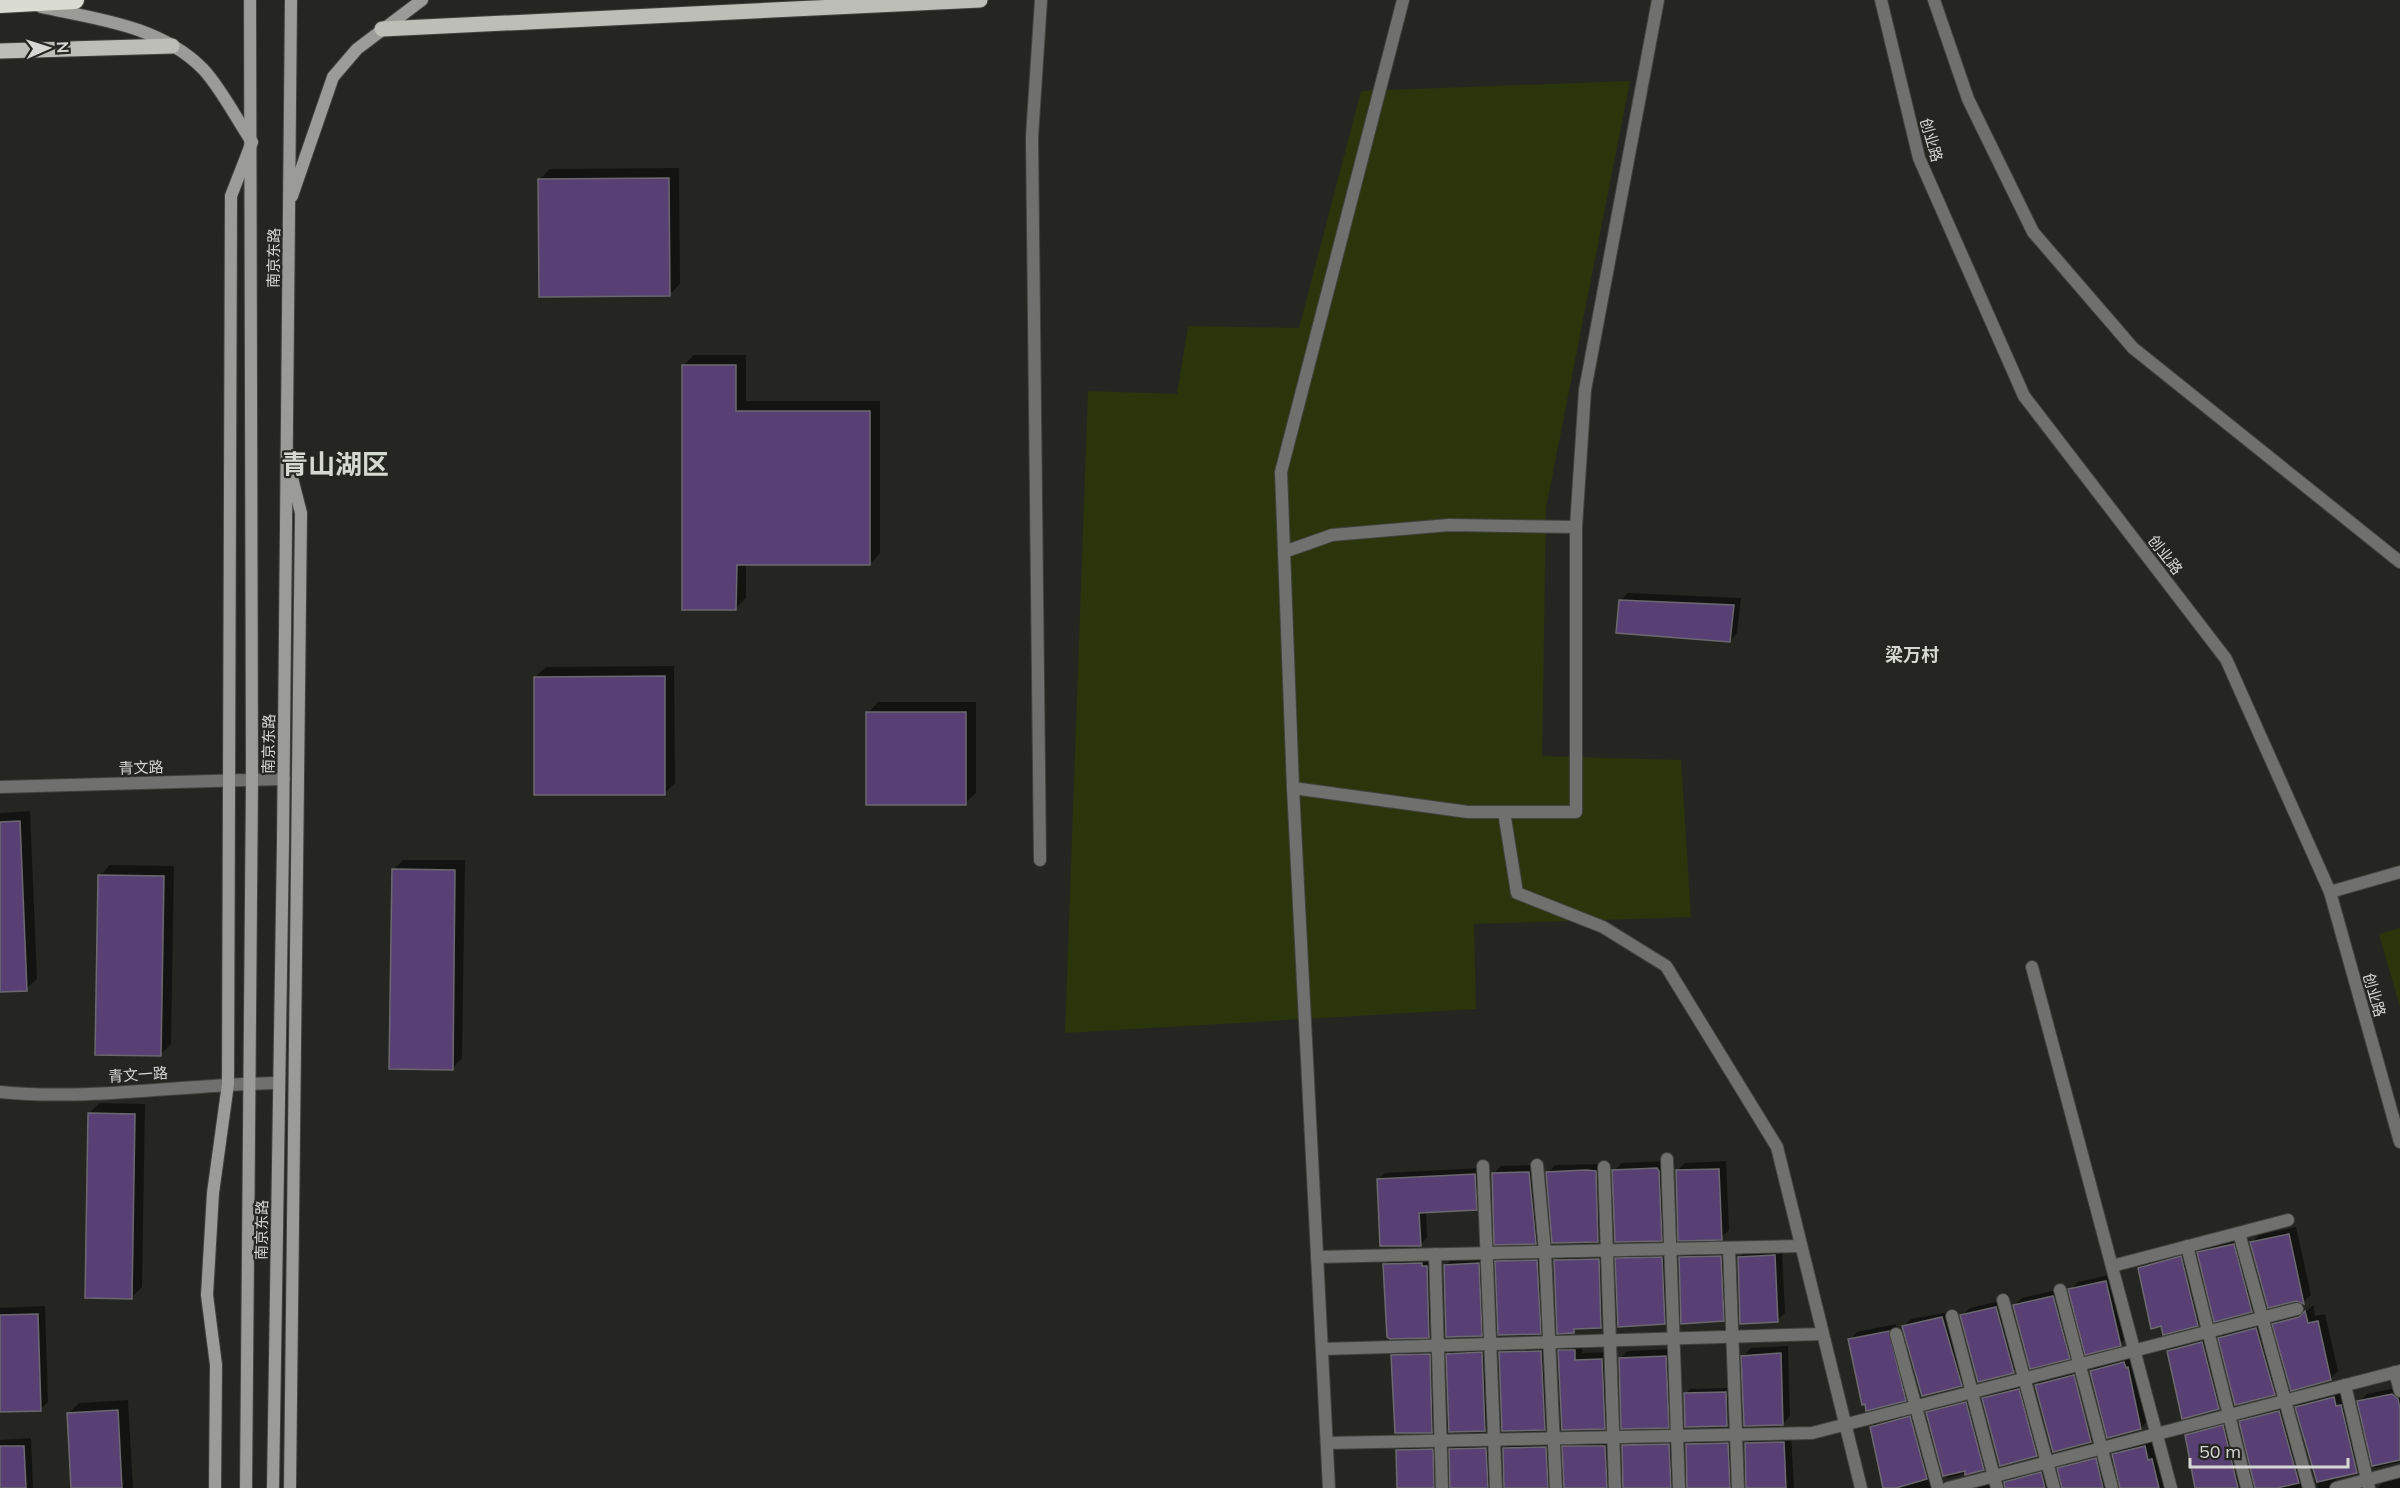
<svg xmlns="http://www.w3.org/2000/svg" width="2400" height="1488" font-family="Mulish,'Noto Sans SC',sans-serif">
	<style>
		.green { fill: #2c340c }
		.shadow { fill: #0007; fill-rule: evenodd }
		.building { fill: #584074; stroke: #6b696f; stroke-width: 1.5 }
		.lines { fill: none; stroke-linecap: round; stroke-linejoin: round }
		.lane-casing { stroke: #41423e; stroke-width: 14 }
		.street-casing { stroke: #41423e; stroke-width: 14 }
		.secondary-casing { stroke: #41423e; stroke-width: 14 }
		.primary-casing { stroke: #41423e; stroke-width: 17 }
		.highway-casing { stroke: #41423e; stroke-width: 20 }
		.lane { stroke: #70716e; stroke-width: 12 }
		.street { stroke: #70716e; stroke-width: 12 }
		.secondary { stroke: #9b9c97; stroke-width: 12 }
		.primary { stroke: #bcbeb7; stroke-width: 15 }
		.highway { stroke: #dadcd4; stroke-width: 18 }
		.labels { text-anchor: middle; stroke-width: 4.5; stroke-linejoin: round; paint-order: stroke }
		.street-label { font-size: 15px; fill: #d7d8d4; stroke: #252621 }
		.quarter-label { font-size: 18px; font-weight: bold; fill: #d6d9d1; stroke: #252621 }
		.town-label { font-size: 27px; font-weight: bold; fill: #d6d9d1; stroke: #252621 }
	</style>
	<rect width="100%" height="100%" fill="#252621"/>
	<g class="green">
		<path d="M1630 81 1546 508 1542 756 1681 760 1691 917 1474 924 1476 1009 1065 1033 1088 391 1177 394 1188 326 1299 328 1361 91Z"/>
		<path d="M2400 928V1007L2379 934Z"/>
	</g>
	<g class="shadow">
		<path d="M679 168 680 284 669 295 540 179 550 169Z"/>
		<path d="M694 355H746V401H880V553L870 564H746V598L736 608 683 366Z"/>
		<path d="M1628 593 1741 598 1737 633 1730 641 1620 601Z"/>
		<path d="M674 666 675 783 665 793 535 677 546 667Z"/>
		<path d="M878 702H976V793L965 803 868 713Z"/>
		<path d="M30 811 37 979 26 989 0 991V813Z"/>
		<path d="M403 860H465L462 1058 452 1069 393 870Z"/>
		<path d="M110 865 174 866 171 1044 160 1055 100 876Z"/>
		<path d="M100 1103 145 1104 142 1287 132 1297 89 1113Z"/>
		<path d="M1665 1161 1669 1232 1661 1239 1614 1171 1622 1163Z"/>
		<path d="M1726 1161 1729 1230 1721 1238 1677 1171 1685 1163Z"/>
		<path d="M1603 1164 1605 1233 1598 1241 1548 1173 1555 1165Z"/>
		<path d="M1537 1165 1543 1235 1535 1242 1493 1174 1501 1166Z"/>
		<path d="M1481 1168 1483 1202 1476 1209 1426 1211 1427 1238 1420 1245 1378 1180 1385 1173Z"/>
		<path d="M2296 1227 2311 1295 2303 1302 2296 1299 2252 1243 2259 1235Z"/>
		<path d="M2241 1237 2259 1303 2251 1311 2199 1253 2206 1245Z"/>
		<path d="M1782 1248 1785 1313 1777 1320 1739 1258 1747 1250Z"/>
		<path d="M1728 1249 1731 1312 1723 1320 1680 1258 1688 1250Z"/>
		<path d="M1669 1250 1672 1315 1664 1323 1617 1259 1625 1251Z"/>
		<path d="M2189 1250 2205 1317 2198 1324 2163 1325 2140 1268 2148 1260Z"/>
		<path d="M1606 1252 1608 1319 1601 1326 1577 1328 1573 1332 1555 1260 1563 1253Z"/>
		<path d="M1544 1253 1548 1325 1540 1333 1497 1263 1504 1255Z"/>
		<path d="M1486 1256 1489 1327 1481 1334 1445 1266 1453 1258Z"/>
		<path d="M1393 1257 1434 1259 1436 1328 1429 1336 1385 1264Z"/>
		<path d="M2114 1274 2128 1336 2120 1344 2070 1290 2078 1282Z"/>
		<path d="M2061 1289 2076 1350 2069 1357 2015 1305 2022 1298Z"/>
		<path d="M2004 1300 2021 1364 2013 1371 1962 1315 1970 1308Z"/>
		<path d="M2313 1305 2315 1316 2325 1314 2338 1371 2330 1379 2274 1324 2282 1317 2308 1310Z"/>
		<path d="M45 1306 48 1402 41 1409 0 1411V1308Z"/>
		<path d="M1950 1312 1969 1377 1961 1385 1904 1326 1911 1319Z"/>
		<path d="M2264 1321 2282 1386 2274 1394 2220 1338 2228 1330Z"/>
		<path d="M1896 1324 1913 1391 1905 1399 1850 1340 1857 1332Z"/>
		<path d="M2210 1335 2226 1400 2218 1408 2168 1351 2176 1344Z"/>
		<path d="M1567 1343H1582V1353L1609 1352 1612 1420 1604 1428 1559 1351Z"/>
		<path d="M1549 1344 1552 1421 1544 1429 1500 1353 1508 1345Z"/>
		<path d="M1489 1345 1493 1422 1485 1430 1448 1354 1455 1346Z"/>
		<path d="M1788 1346 1790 1416 1783 1424 1743 1356 1751 1348Z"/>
		<path d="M1437 1347 1439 1423 1431 1431 1393 1356 1400 1348Z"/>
		<path d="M1673 1349 1676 1419 1668 1426 1620 1358 1628 1351Z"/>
		<path d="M2132 1355 2148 1420 2141 1428 2091 1371 2099 1363Z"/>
		<path d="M2081 1368 2098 1433 2091 1441 2036 1385 2044 1377 2071 1370 2089 1438H2092L2074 1370Z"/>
		<path d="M2026 1382 2044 1447 2036 1455 1984 1399 1991 1391Z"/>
		<path d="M2400 1387V1462L2374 1468 2359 1402 2367 1394Z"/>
		<path d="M1730 1388 1732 1420 1727 1425 1685 1394 1690 1389Z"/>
		<path d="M2342 1390 2364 1465 2356 1472 2336 1479 2335 1483 2344 1488H2318L2297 1407 2305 1399Z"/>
		<path d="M1974 1395 1991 1461 1983 1469 1947 1478 1928 1413 1935 1405Z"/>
		<path d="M128 1400 133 1488H73L69 1413 79 1403Z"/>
		<path d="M2287 1404 2308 1483 2317 1488H2256L2241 1422 2248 1414Z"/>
		<path d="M1917 1410 1943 1488H1884L1871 1427 1879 1419Z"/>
		<path d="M2230 1419 2252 1488H2197L2187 1436 2195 1428ZM2230 1422 2231 1425 2194 1435V1431Z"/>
		<path d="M1791 1435 1794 1488H1748L1746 1443 1754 1436Z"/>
		<path d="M1735 1436 1737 1480 1745 1488H1689L1687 1444 1695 1437Z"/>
		<path d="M1676 1437 1678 1481 1686 1488H1625L1623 1446 1631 1438Z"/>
		<path d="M31 1438 33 1488H0V1440Z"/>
		<path d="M1612 1438 1614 1481 1622 1488H1566L1564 1447 1572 1439Z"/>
		<path d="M2152 1439 2155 1454 2160 1453 2167 1488H2122L2113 1455 2121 1447Z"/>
		<path d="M1553 1440 1555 1481 1563 1488H1506L1504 1448 1512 1441Z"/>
		<path d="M1493 1441 1495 1481 1503 1488H1452L1451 1449 1458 1442Z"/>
		<path d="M1440 1442 1441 1481 1448 1488H1399L1397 1450 1405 1443Z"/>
		<path d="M2103 1452 2112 1483 2120 1488H2063L2059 1469 2067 1461Z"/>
		<path d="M2049 1466 2055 1486 2061 1488H2006V1483L2013 1475Z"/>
		<path d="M2400 1474V1488H2378L2386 1478Z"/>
		<path d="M1996 1479 1999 1487 2003 1488H1962Z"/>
	</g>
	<g class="building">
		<path d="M669 178 670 296 539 297 538 179Z"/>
		<path d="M682 365H736V411H870V565H737L736 610H682Z"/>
		<path d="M1619 600 1734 605 1730 642 1616 633Z"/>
		<path d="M665 676V795H534V677Z"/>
		<rect x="866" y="712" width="100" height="93"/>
		<path d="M20 821 27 991 0 992V822Z"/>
		<path d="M392 869 455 870 453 1070 389 1069Z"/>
		<path d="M98 875 164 876 161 1056 95 1055Z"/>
		<path d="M88 1113 135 1114 132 1299 85 1298Z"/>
		<path d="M1657 1168 1659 1171 1662 1241 1615 1242 1612 1170Z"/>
		<path d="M1719 1169 1722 1240 1678 1241 1676 1170Z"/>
		<path d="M1586 1170 1596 1171 1598 1242 1552 1243 1546 1172Z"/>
		<path d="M1529 1172 1536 1244 1494 1245 1492 1173Z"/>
		<path d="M1475 1174 1477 1210 1419 1213 1421 1246H1380L1377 1179Z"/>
		<path d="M2289 1234 2304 1304 2296 1301 2268 1308 2250 1242Z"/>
		<path d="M2234 1244 2252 1312 2214 1322 2197 1252Z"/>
		<path d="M1775 1255 1778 1322 1740 1324 1738 1257Z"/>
		<path d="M1721 1256 1724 1321 1681 1324 1679 1257Z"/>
		<path d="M2181 1256 2198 1326 2163 1335 2161 1326 2151 1329 2138 1268Z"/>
		<path d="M1662 1257 1665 1324 1618 1327 1615 1258Z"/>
		<path d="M1599 1259 1601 1328 1574 1329V1333L1557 1334 1554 1260Z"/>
		<path d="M1537 1260 1541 1334 1498 1335 1495 1261Z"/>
		<path d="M1422 1263V1266H1427L1429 1338 1390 1339 1387 1337 1383 1264Z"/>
		<path d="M1479 1263 1482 1336 1446 1337 1444 1265Z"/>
		<path d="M2106 1281 2121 1346 2085 1355 2068 1289Z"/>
		<path d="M2053 1296 2070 1359 2030 1369 2013 1305Z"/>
		<path d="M1996 1307 2014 1373 1978 1382 1960 1315Z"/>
		<path d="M2305 1311 2308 1323 2318 1321 2331 1380 2291 1391 2272 1324 2299 1317Z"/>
		<path d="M38 1314 41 1411 0 1412V1315Z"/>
		<path d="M1942 1317 1962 1386 1922 1396 1902 1326Z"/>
		<path d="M2256 1328 2275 1395 2235 1405 2218 1338Z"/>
		<path d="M1889 1331 1906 1401 1866 1411 1865 1404 1862 1405 1848 1339Z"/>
		<path d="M2202 1342 2219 1409 2182 1419 2167 1351Z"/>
		<path d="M1558 1350H1575V1360L1602 1359 1605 1429 1562 1430Z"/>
		<path d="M1541 1351 1545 1430 1502 1431 1499 1352Z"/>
		<path d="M1482 1352 1485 1431 1449 1432 1446 1354Z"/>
		<path d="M1781 1353 1783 1425 1744 1426 1741 1356Z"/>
		<path d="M1430 1354 1432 1433H1395L1391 1355Z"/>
		<path d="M1666 1356 1669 1428 1621 1429 1619 1358Z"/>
		<path d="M2124 1362 2126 1368 2128 1367 2141 1429 2107 1438 2090 1371Z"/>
		<path d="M2074 1375 2091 1442 2053 1452 2035 1385Z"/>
		<path d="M2019 1389 2037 1456 2000 1466 1982 1398Z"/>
		<path d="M1726 1392 1727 1426 1685 1427 1684 1393Z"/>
		<path d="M2392 1394 2398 1399 2400 1409V1460L2372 1466 2357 1401Z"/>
		<path d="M2334 1397 2336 1406 2341 1405 2357 1473 2317 1482 2295 1407Z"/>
		<path d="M1966 1402 1984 1470 1965 1475V1471L1943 1476 1926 1412Z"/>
		<path d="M118 1410 122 1488H71L67 1413Z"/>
		<path d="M2279 1411 2299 1483 2277 1488H2255L2239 1421Z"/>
		<path d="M1910 1416 1927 1479 1896 1488H1883L1870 1427Z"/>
		<path d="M2223 1425 2238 1488H2195L2185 1435Z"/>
		<path d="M1784 1442 1786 1488H1746L1745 1443Z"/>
		<path d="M1728 1443 1730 1488H1687L1686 1444Z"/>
		<path d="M1669 1444 1671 1488H1623L1622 1445Z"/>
		<path d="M0 1446H24L26 1488H0Z"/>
		<path d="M1562 1446H1605L1607 1488H1564Z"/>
		<path d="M2145 1446 2148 1460 2152 1459 2159 1488H2120L2112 1454Z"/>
		<path d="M1546 1447 1548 1488H1504L1503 1448Z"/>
		<path d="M1486 1448 1488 1488H1450L1449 1449Z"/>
		<path d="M1433 1449 1434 1488H1397L1396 1450Z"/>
		<path d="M2096 1458 2103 1488H2062L2057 1468Z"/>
		<path d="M2041 1472 2045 1488H2005L2004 1482Z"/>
	</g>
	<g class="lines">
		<defs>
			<g id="lane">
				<path d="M1284 552 1332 535 1449 525 1576 527"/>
				<path d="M1293 788 1468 812H1576V527L1585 390 1658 0"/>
				<path d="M1504 812 1517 893 1603 927 1666 966 1777 1147 1861 1488"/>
				<path d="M1040 860 1032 137 1041 0"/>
				<path d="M2032 967 2171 1488"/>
				<path d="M1667 1159 1679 1488"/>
				<path d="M1537 1165 1545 1252 1556 1488"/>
				<path d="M1483 1166 1496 1488"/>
				<path d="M1604 1167 1615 1488"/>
				<path d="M2239 1233 2309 1488"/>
				<path d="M2187 1246 2247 1488"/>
				<path d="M1729 1248 1738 1488"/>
				<path d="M1435 1254 1442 1488"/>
				<path d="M1317 1257 1801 1246"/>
				<path d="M2112 1266 2288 1220"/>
				<path d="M2060 1290 2112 1488"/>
				<path d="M2003 1300 2054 1488"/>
				<path d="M1952 1316 1997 1488"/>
				<path d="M1896 1334 1938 1488"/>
				<path d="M1322 1349 1823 1334"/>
				<path d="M2395 1372 2400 1391"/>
				<path d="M2345 1385 2369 1488"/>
				<path d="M1327 1443 1812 1433 2297 1309"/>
				<path d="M1329 1488 1293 788 1281 472 1403 0"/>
				<path d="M1948 1488 2400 1371"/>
				<path d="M2336 1488 2400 1471"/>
			</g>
			<g id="street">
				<path d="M1881 0 1919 158 2024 396 2226 659 2330 892 2400 1142"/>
				<path d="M1934 0 1968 99 2033 232 2133 348 2400 562"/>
				<path d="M0 787 284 779"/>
				<path d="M2330 892 2400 872"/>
				<path d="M0 1092C92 1101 186 1084 279 1083"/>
			</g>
			<g id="secondary">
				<path d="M41 7C97 19 161 26 203 69 221 88 237 120 252 142L231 196 228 1084 213 1193 207 1295 216 1365 215 1488"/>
				<path d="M292 196 333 77 357 49 422 0"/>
				<path d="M246 1488 252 780 250 0"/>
				<path d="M273 1488 283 842 291 0"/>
				<path d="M290 1488 301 513 291 474"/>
			</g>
			<g id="primary">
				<path d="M382 29 980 0"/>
				<path d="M0 51 172 46"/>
			</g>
			<path id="highway" d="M0 4 75 0"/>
		</defs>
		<use href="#lane" class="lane-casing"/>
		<use href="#street" class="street-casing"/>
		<use href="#secondary" class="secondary-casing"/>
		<use href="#primary" class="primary-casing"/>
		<use href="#highway" class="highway-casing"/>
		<use href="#lane" class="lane"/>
		<use href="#street" class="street"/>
		<use href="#secondary" class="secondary"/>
		<use href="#primary" class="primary"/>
		<use href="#highway" class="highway"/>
	</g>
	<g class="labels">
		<g class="street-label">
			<text transform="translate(1931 140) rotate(74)" y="5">创业路</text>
			<text transform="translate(274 258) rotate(-89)" y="5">南京东路</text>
			<text transform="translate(2165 555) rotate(52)" y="5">创业路</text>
			<text transform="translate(269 744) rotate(-89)" y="5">南京东路</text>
			<text transform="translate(141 768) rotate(-2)" y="5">青文路</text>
			<text transform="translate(2374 995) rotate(74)" y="5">创业路</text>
			<text transform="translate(138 1075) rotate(-4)" y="5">青文一路</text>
			<text transform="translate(262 1230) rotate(-89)" y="5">南京东路</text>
		</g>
		<g class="quarter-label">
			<text x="1912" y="661">梁万村</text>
		</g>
		<g class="town-label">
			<text x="335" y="474">青山湖区</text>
		</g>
	</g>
	<g transform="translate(48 48) rotate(87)" stroke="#252621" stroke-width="4.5" paint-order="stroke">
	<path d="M0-4.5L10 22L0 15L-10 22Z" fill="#d7d8d4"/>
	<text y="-9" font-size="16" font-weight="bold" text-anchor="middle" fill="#d7d8d4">N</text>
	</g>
	<path d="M2190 1458v9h158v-9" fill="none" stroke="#d7d8d4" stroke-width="3"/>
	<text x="2199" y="1458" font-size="18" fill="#d7d8d4" stroke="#252621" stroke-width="4.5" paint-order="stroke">50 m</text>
</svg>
